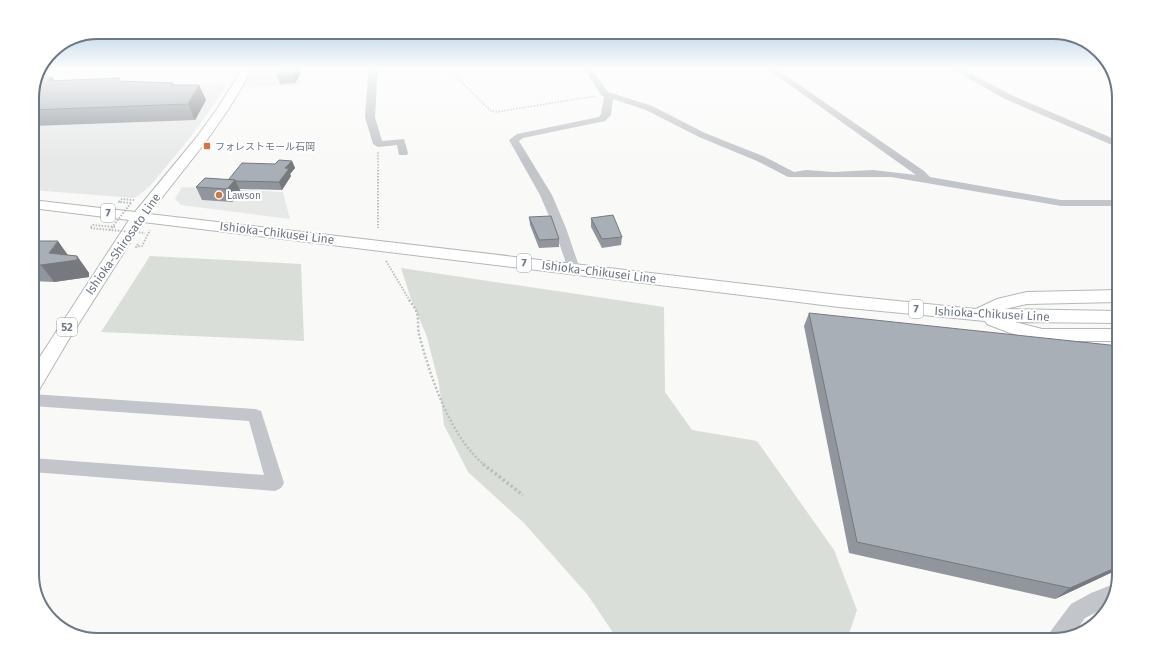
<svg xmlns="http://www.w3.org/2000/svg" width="1151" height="672" font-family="'Fira Sans','Noto Sans JP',sans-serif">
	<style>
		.built { fill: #e7e9e8 }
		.green { fill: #d9ded8 }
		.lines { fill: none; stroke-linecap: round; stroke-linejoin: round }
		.major-casing { stroke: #b4b7bb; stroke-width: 2 }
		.path-far3 { stroke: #bcbec1; stroke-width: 1.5; stroke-dasharray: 1.5 1.5; stroke-linecap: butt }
		.path-far2 { stroke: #bcbec1; stroke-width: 2; stroke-dasharray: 1.5 1.5; stroke-linecap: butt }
		.path-far1 { stroke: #bcbec1; stroke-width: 2.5; stroke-dasharray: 2 2; stroke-linecap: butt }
		.path { stroke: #bcbec1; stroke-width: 3.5; stroke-dasharray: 2.5 2.5; stroke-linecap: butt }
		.minor { fill: #c2c5c9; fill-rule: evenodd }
		.major { fill: #fff; fill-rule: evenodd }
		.rail { stroke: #a4a8ae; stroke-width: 2; stroke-dasharray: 4 2; stroke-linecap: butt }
		.path-bridge { stroke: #bcbec1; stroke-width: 2; stroke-dasharray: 1.5 1.5; stroke-linecap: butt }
		.wall { fill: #91969d }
		.shaded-wall { fill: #767a7f }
		.building { fill: #a9afb6; stroke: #767a7f }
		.poi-dot { fill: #ce7944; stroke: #fff; stroke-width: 1.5 }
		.labels { text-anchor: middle; stroke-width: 4; stroke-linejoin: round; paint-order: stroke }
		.far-poi-label { font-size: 10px; fill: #6d7785; stroke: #fff; text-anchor: start }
		.shield { fill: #fff; stroke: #99a0aa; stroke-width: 1 }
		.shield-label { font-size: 11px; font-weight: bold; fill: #6d7785 }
		.street-label { font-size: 12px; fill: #6d7785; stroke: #fff }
		.rim { fill: none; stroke: #6d7785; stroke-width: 2 }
	</style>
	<rect width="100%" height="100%" fill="#f9faf8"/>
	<g class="built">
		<path d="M251 68H302V72L299 78 302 85 239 88Z"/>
		<path d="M227 83 213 106 189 139 151 185 138 196 134 198 32 190 33 92Z"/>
		<path d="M182 187 283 192 290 219 181 205 175 199Z"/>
	</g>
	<g class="green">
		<path d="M150 256 301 264 304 341 101 332Z"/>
		<path d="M401 268 664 307 665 392 692 430 757 441 834 550 857 610 847 640H618L587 594 524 523 468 472 444 425 439 384 427 337 411 299Z"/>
	</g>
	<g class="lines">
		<defs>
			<path id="major" d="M243 68H253L228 110 204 144 149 214 839 295 976 309 997 299 1027 292 1119 290V302L1027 304 1005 309 1119 311V323L1015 322 1042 329H1119V341H1042L1010 333 987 324 985 321 839 307 143 222 69 339 39 390 32 392V369L129 220 32 208V200L135 212 196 138 217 109Z"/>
		</defs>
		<use href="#major" class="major-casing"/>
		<g class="path-far3">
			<path d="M447 68 491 111 496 112 596 96"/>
			<path d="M378 152V171"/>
		</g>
		<g class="path-far2">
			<path d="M378 170V228"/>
			<path d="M131 203 119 202 122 199 134 200"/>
			<path d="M110 230 90 228 93 225 115 227"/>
			<path d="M138 244 136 247 142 246 150 230"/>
			<path d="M386 261 410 301"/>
		</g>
		<path class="path-far1" d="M409 300C412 304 416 309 417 313 419 321 417 330 420 338 431 378 451 439 485 465"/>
		<path class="path" d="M483 464 523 495"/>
		<g class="minor">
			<path d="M370 68H378L375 117 382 141 404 139 408 153 407 155H399L397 145 378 147 373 144 365 117 368 78Z"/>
			<path d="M583 68H591L608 92 652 106 705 133 765 157 794 172 806 170 834 172 873 170 916 175 766 68H775L924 171 930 177 1061 200H1119V206H1061L891 177H788L757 161 699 137 646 110 613 99 611 115 605 121 523 138 519 141 552 195 566 228 580 269 578 272H570L568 269 554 228 540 195 509 140 517 134 599 117 601 114 604 97 602 96Z"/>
			<path d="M950 68H960L1011 95 1119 141V148L1005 99Z"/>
			<path d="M32 394 255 409 261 411 284 483 281 488 275 491 32 472V458L264 475 249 421 32 406Z"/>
			<path d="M1114 584 1116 585 1111 605 1085 618 1073 635 1047 640 1050 632 1071 604 1091 593Z"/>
		</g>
		<use href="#major" class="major"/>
		<path class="rail" d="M1101 68 1111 72"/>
		<path class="path-bridge" d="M131 203 110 230 145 233"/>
	</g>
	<g class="wall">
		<path d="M282 68H299L301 73 295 83 280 84 277 76Z"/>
		<path d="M52 77 54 81H122L173 83 174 85H199L206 100 195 120 32 126V94Z"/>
		<path d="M292 161 295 168 290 174 291 176 282 190 239 189 241 192 232 202 202 200 196 187 229 179 275 164Z"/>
		<path d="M529 217 559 239V247L539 248 530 225Z"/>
		<path d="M591 218 622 237 621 245 602 248 591 227Z"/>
		<path d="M32 241 68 255 77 256 89 273V277L54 282 32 281Z"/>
		<path d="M809 313 1119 569 1055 599 849 553 804 326Z"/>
	</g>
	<g class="shaded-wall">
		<path d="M297 68H299L301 73 295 83 292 76Z"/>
		<path d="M52 77 61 92 48 81Z"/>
		<path d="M199 85 206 100 195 120 188 104Z"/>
		<path d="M292 161 295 168 290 174 291 176 282 190 279 182 285 168Z"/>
		<path d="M235 180 241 192 232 202 227 189Z"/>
		<path d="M58 241 70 258 77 256 89 273V277L54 282 41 265Z"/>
		<path d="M1119 566V569L1055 599 1070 588Z"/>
	</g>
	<g class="building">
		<path d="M282 68H297L292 76H277Z"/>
		<path d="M52 77 48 81 120 78 119 81 173 83 171 85H199L188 104 32 110V94L40 78Z"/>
		<path d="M279 160 292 161 285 168 289 169 279 182 236 181 235 180 229 179 242 163 275 164Z"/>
		<path d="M205 178 235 180 227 189 196 187Z"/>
		<path d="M613 215 622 237 602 239 591 218Z"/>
		<path d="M551 216 559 239 539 240 529 217Z"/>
		<path d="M32 241H58L49 253 77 256V260L41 265H32Z"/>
		<path d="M809 313 1119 346V566L1070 588 857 542Z"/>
	</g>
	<linearGradient id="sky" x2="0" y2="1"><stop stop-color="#96badc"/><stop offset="0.42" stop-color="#fcfdfc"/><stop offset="1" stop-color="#fcfdfc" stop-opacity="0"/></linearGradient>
	<rect width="1151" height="162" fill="url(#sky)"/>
	<g class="poi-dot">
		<rect x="203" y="142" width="8" height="8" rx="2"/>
		<circle cx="219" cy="195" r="4"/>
	</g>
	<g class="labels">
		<g class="far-poi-label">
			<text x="215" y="150">フォレストモール石岡</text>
			<text x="227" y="199">Lawson</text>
		</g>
		<g class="shield">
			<rect x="101" y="204" width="14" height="18" rx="3"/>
			<rect x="517" y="254" width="14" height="18" rx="3"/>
			<rect x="909" y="300" width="14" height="18" rx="3"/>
			<rect x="57" y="318" width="20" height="18" rx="3"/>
		</g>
		<g class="shield-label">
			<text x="108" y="217">7</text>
			<text x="524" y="267">7</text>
			<text x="916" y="313">7</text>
			<text x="67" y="331">52</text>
		</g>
		<g class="street-label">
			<text transform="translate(277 233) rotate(7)" y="4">Ishioka-Chikusei Line</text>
			<text transform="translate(123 244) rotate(-55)" y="4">Ishioka-Shirosato Line</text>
			<text transform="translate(599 272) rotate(7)" y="4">Ishioka-Chikusei Line</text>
			<text transform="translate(992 314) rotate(3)" y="4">Ishioka-Chikusei Line</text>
		</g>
	</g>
	<path d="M0 0H1151V672H0ZM98 39H1053A59 59 0 0 1 1112 98V574A59 59 0 0 1 1053 633H98A59 59 0 0 1 39 574V98A59 59 0 0 1 98 39Z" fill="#fff" fill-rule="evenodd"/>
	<path class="rim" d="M98 39H1053A59 59 0 0 1 1112 98V574A59 59 0 0 1 1053 633H98A59 59 0 0 1 39 574V98A59 59 0 0 1 98 39Z"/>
</svg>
